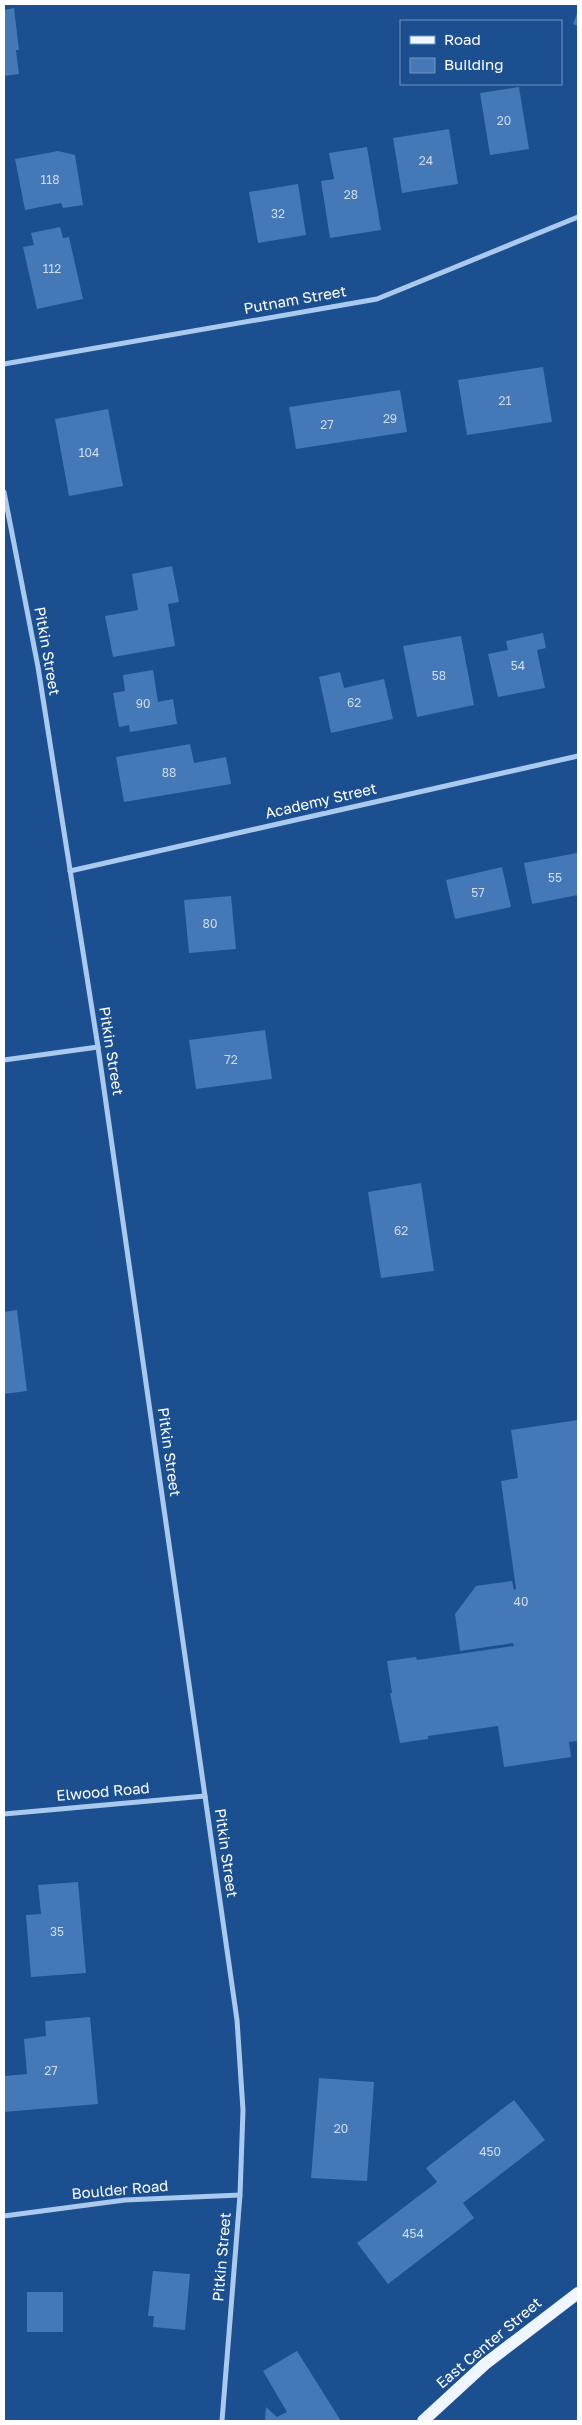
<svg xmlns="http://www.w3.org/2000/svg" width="582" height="2425" font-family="'Golos Text',sans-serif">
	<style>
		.building { fill: #4478b7 }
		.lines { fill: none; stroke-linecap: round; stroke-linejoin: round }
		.street { stroke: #a9c9ee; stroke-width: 5 }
		.primary { stroke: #f0f6ff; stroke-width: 12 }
		.labels { text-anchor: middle; stroke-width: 4.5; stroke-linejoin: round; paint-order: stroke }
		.number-label { font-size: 12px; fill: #d0dded }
		.street-label { font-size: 15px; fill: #fff; stroke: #1b4f8f }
	</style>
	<rect width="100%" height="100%" fill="#1b4f8f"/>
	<g class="building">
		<path d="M14 8 19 50H16L19 74 4 76V10Z"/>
		<path d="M578 11V26L573 24Z"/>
		<path d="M519 87 529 149 490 155 480 93Z"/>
		<path d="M449 129 458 184 402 193 393 138Z"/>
		<path d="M367 147 381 230 330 238 321 181 334 179 329 153Z"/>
		<path d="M58 151 75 155 83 205 63 208 61 203 25 210 15 159Z"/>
		<path d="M298 184 306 235 258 243 249 192Z"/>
		<path d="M60 227 63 238 69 237 83 299 37 309 23 247 34 245 31 233Z"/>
		<path d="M543 367 552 422 467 435 458 380Z"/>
		<path d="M400 390 407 432 296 449 289 407Z"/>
		<path d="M108 409 123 486 69 496 55 419Z"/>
		<path d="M172 566 179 602 168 604 175 646 113 657 105 616 138 610 132 574Z"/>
		<path d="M543 633 546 648 537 650 545 688 498 697 488 654 508 650 506 641Z"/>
		<path d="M461 636 474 705 417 717 403 646Z"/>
		<path d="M153 670 158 702 173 699 177 724 130 732 129 725 119 727 113 693 125 691 123 675Z"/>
		<path d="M340 672 344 688 384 679 393 719 331 733 319 677Z"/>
		<path d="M190 744 194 763 226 757 231 784 124 802 116 757Z"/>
		<path d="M577 853 578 895 532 904 524 863Z"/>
		<path d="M502 867 511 907 455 919 446 880Z"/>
		<path d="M231 896 236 949 189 953 184 900Z"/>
		<path d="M265 1030 272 1079 196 1089 189 1040Z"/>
		<path d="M421 1183 434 1271 381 1278 368 1192Z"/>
		<path d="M17 1310 27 1391 4 1394V1312Z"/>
		<path d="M578 1420V1741L569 1742 571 1757 504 1767 498 1726 428 1736V1739L400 1743 390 1693H392L387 1661 416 1657 417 1660 514 1646 513 1643 460 1651 455 1614 476 1586 512 1581 514 1590 516 1589 501 1481 518 1478 511 1430Z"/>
		<path d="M78 1882 86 1973 31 1977 26 1915 41 1914 38 1885Z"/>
		<path d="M90 2017 98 2104 4 2112V2076L27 2074 24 2039 46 2036 45 2021Z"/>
		<path d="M319 2078 374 2082 367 2181 311 2178Z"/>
		<path d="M514 2100 545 2140 463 2203 474 2218 388 2284 357 2243 437 2182 426 2168Z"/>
		<path d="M153 2271 190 2274 185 2330 153 2327 154 2316H148Z"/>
		<rect x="27" y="2292" width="36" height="40"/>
		<path d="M297 2351 341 2421H265L266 2407 277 2417 287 2412 263 2371Z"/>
	</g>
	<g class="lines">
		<g class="street">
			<path d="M4 364 377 299 578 217"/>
			<path d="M4 492 38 667 98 1047 237 2020 243 2110 240 2195 222 2421"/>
			<path d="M70 871 578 756"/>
			<path d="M4 1060 98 1047"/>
			<path d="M4 1814 205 1796"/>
			<path d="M4 2216 125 2200 240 2195"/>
		</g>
		<path class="primary" d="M423 2421 485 2364 578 2293"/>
	</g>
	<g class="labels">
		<g class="number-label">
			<text x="504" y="125">20</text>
			<text x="426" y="165">24</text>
			<text x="50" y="184">118</text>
			<text x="351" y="199">28</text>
			<text x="278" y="218">32</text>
			<text x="52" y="273">112</text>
			<text x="505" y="405">21</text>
			<text x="390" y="423">29</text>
			<text x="327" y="429">27</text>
			<text x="89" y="457">104</text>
			<text x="518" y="670">54</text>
			<text x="439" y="680">58</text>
			<text x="354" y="707">62</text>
			<text x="143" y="708">90</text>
			<text x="169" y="777">88</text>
			<text x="555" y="882">55</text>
			<text x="478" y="897">57</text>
			<text x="210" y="928">80</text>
			<text x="231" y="1064">72</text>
			<text x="401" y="1235">62</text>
			<text x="521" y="1606">40</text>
			<text x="57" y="1936">35</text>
			<text x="51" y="2075">27</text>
			<text x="341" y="2133">20</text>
			<text x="490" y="2156">450</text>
			<text x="413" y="2238">454</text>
		</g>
		<g class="street-label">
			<text transform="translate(295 300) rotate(-10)" y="5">Putnam Street</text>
			<text transform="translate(47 651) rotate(80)" y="5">Pitkin Street</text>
			<text transform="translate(321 801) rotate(-13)" y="5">Academy Street</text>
			<text transform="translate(111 1051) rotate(81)" y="5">Pitkin Street</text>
			<text transform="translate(169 1452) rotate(82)" y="5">Pitkin Street</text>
			<text transform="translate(103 1792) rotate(-5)" y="5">Elwood Road</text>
			<text transform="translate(226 1853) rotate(82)" y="5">Pitkin Street</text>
			<text transform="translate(120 2190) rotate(-5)" y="5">Boulder Road</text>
			<text transform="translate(222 2257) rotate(-85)" y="5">Pitkin Street</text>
			<text transform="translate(489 2343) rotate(-40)" y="5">East Center Street</text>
		</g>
	</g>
	<rect width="582" height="2425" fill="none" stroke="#ffffff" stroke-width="10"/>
	<rect x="400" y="20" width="162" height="65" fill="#1b4f8f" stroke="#7695bc"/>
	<rect x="410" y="36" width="25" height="8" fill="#f0f6ff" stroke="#7695bc"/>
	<text x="444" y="45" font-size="15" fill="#ffffff">Road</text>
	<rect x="410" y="58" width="25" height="15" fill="#4478b7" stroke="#7695bc"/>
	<text x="444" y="70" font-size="15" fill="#ffffff">Building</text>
</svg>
